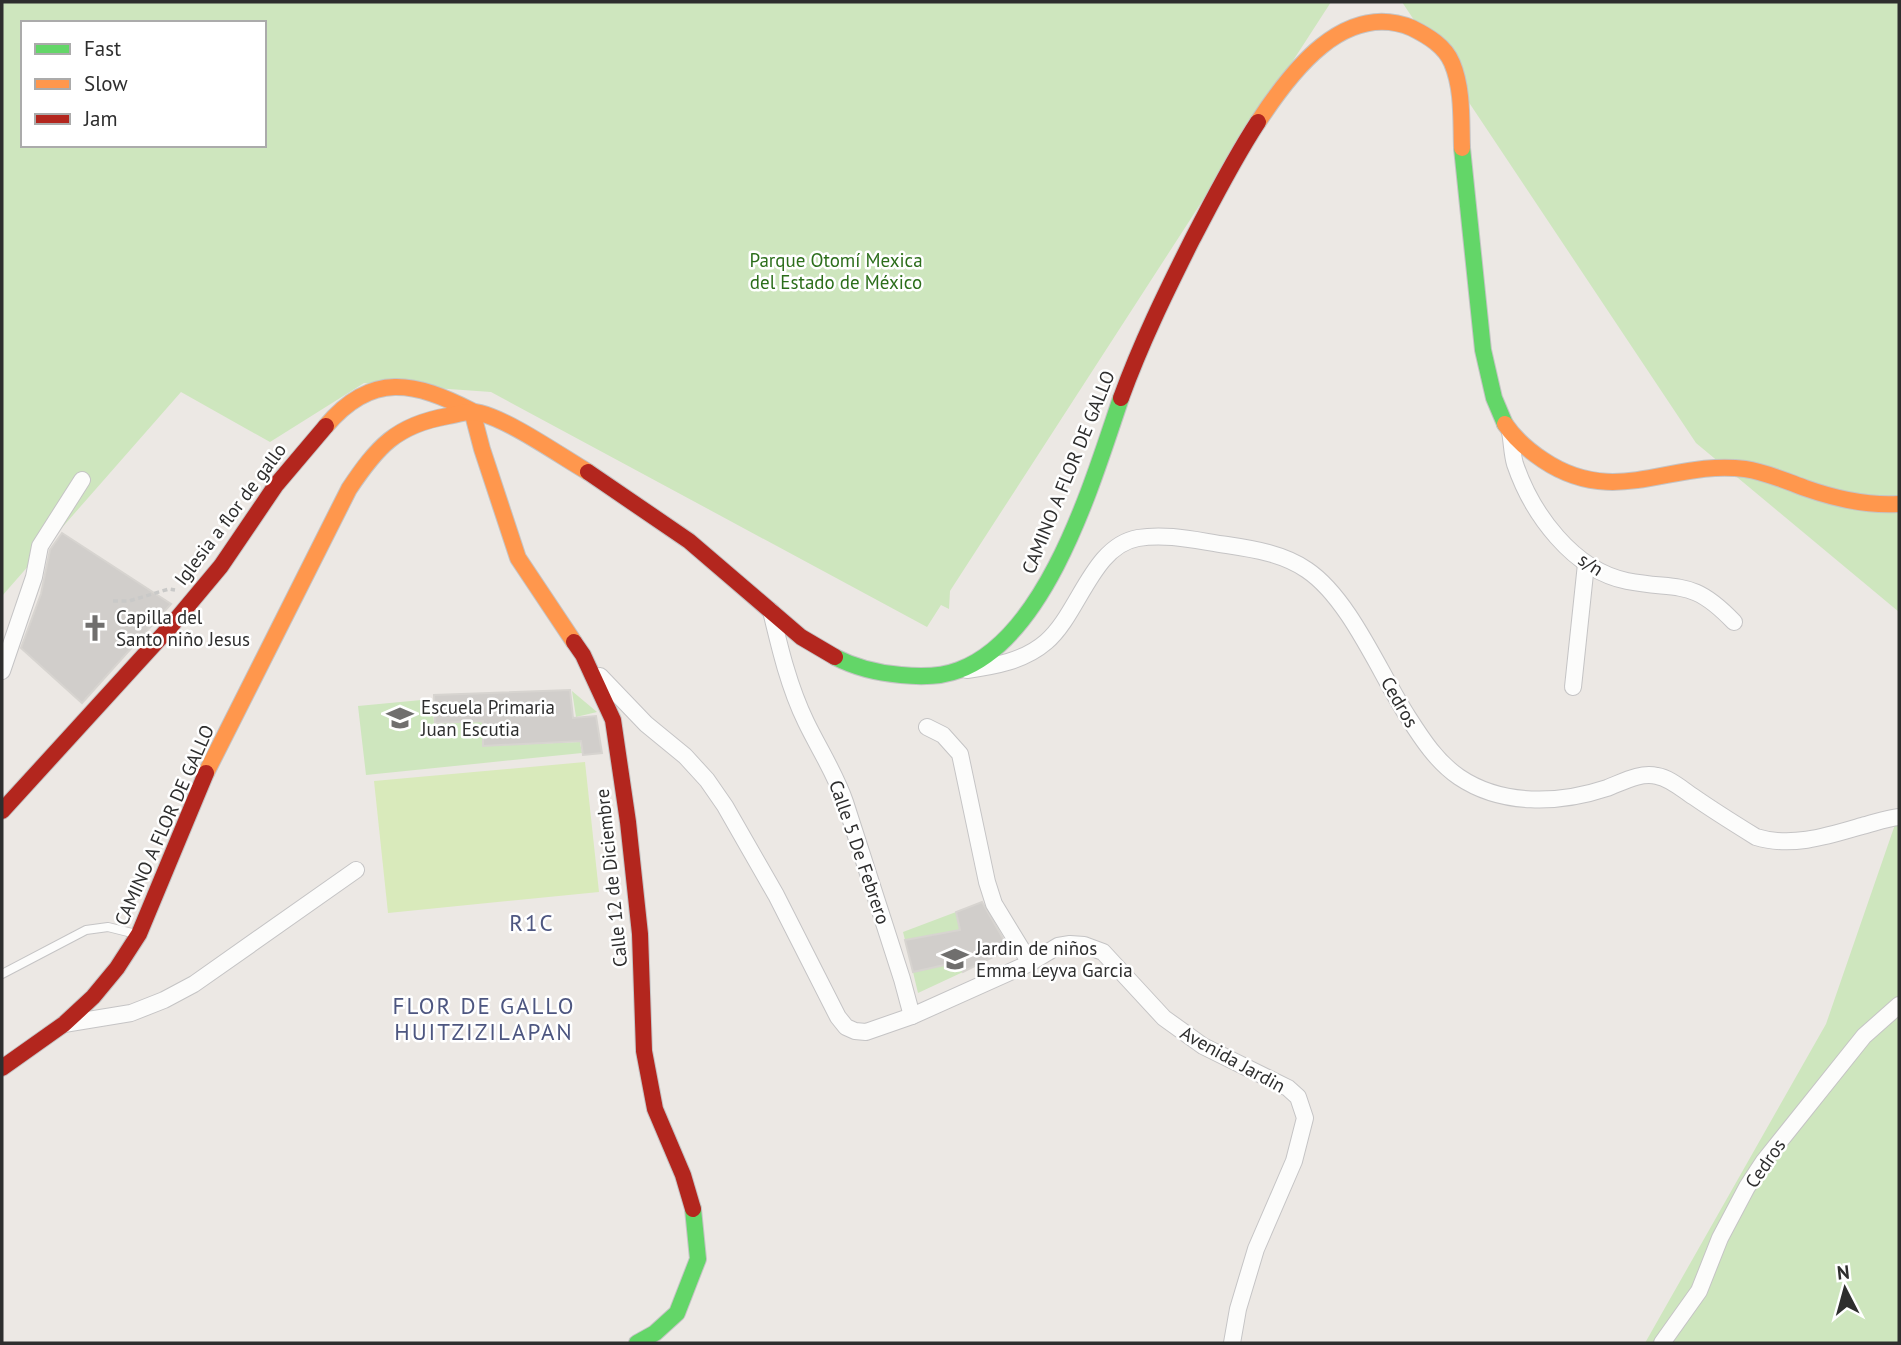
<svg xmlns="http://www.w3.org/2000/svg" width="1901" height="1345" font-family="'PT Sans',sans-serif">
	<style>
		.green { fill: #cee6be; fill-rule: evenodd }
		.pitch { fill: #d9eabb }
		.building { fill: #d1cecb; stroke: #d7d4d0; stroke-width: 2 }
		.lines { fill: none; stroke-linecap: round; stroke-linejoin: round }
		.lane-casing { stroke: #c5c4c5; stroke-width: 10 }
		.street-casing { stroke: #c5c4c5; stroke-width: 18 }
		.fast-casing { stroke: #c5c4c5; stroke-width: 18 }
		.slow-casing { stroke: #c5c4c5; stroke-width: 18 }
		.jam-casing { stroke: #c5c4c5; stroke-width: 18 }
		.path { stroke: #c9c9c8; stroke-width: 3.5; stroke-dasharray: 5 3.5; stroke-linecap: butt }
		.lane { stroke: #fcfcfb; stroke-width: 8 }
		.street { stroke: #fcfcfb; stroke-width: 16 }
		.fast { stroke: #63d668; stroke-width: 16 }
		.slow { stroke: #ff974d; stroke-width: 16 }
		.jam { stroke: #b3261e; stroke-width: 16 }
		.labels { text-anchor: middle; stroke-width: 5; stroke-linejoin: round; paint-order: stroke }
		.park-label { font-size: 19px; fill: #2c6e1b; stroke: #fff }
		.street-label { font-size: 19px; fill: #2e2e2e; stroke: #fff }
		.poi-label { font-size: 19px; fill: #2e2e2e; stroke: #fff; text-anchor: start }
		.quarter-label { font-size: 23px; letter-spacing: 2px; fill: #4d5680; stroke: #fff }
	</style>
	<rect width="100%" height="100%" fill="#ece8e4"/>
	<g class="green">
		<path d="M2 2H1331L950 591 949 609 941 605 927 627 491 392 364 383 270 442 181 392 2 596ZM23 23H264V145H23Z"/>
		<path d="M1402 2H1899V612L1696 443Z"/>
		<path d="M572 691 597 712 576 717Z"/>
		<path d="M473 693H482L483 746 580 742 582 753 366 775 358 706 432 699 434 723 474 722Z"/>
		<path d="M1899 813V1343H1645L1826 1024Z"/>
		<path d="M956 912 961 932 1001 928 952 952 963 972 918 993 913 972 942 934 905 940 903 932Z"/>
	</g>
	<path class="pitch" d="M585 762 599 892 388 913 374 781Z"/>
	<g class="building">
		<path d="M62 533 171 604 82 703 21 648 41 594 50 550Z"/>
		<path d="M570 690 573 718 596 716 602 753 583 755 581 741 483 746V721L435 723 434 695Z"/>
		<path d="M982 902 1009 949 963 972 958 962 913 972 905 940 960 930 956 912Z"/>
	</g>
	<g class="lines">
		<defs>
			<path id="lane" d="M2 974 86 930 108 927 136 934"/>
			<g id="street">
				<path d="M1510 432C1512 442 1512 454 1515 464 1532 514 1573 570 1627 581 1680 591 1692 578 1734 622"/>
				<path d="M771 611C780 649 789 687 806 722 819 749 835 773 845 802L902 979 912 1016"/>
				<path d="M967 670C995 666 1024 661 1046 642 1079 614 1092 546 1138 538 1168 533 1198 541 1227 545 1254 549 1284 554 1307 570 1350 599 1380 674 1408 717 1422 739 1437 762 1459 777 1502 806 1559 804 1607 788 1623 782 1640 772 1657 776 1670 778 1683 790 1694 797 1714 811 1735 824 1756 837 1791 848 1828 836 1862 826 1874 823 1887 818 1899 817"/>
				<path d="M2 671 34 577 40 546 82 480"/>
				<path d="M600 676 646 724 685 756 707 780 725 806 776 895 838 1017 846 1027 855 1031 866 1032 912 1016 1030 963 1058 946 1070 944 1084 945 1103 952 1164 1018 1203 1046 1288 1088 1298 1097 1305 1118 1294 1161 1256 1249 1238 1309 1232 1343"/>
				<path d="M1573 687 1586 564"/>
				<path d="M927 727 943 735 960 754 987 882 994 904 1030 963"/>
				<path d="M64 1024 131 1013 164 1000 194 984 356 870"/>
				<path d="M1662 1343 1699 1291 1720 1238 1747 1187 1764 1161 1864 1036 1899 1005"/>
			</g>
			<g id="fast">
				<path d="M1462 148 1483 350 1494 398 1505 424"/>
				<path d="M835 657C856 668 877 673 901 675 920 677 941 677 959 670 1048 637 1093 480 1121 398"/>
				<path d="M637 1343 655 1333 677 1313 698 1259 693 1209"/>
			</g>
			<g id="slow">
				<path d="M1258 122C1290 73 1344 0 1412 28 1428 36 1445 46 1452 63 1463 89 1461 120 1462 148"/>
				<path d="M1505 424C1515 439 1528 450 1543 460 1616 509 1672 459 1745 469 1766 472 1786 481 1805 488 1836 499 1866 506 1899 504"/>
				<path d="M326 426C372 371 415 382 472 411L482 449 518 558 574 642"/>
				<path d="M206 773 349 489C377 447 396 425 448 416 459 414 469 410 480 413 511 421 559 455 588 472"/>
			</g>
			<g id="jam">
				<path d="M1121 398C1141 343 1166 292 1192 240 1213 200 1233 160 1258 122"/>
				<path d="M588 472 689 541 801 637 835 657"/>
				<path d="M574 642 583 655 613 720 628 822 640 934 644 1051 655 1109 683 1175 693 1209"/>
				<path d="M2 811 170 627 221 566 276 485 326 426"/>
				<path d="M2 1068 64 1024 93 997 117 968 139 934 206 773"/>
			</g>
		</defs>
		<use href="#lane" class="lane-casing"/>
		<use href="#street" class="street-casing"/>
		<use href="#fast" class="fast-casing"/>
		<use href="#slow" class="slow-casing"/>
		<use href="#jam" class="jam-casing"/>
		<path class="path" d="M113 601H129L169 589 175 590"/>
		<use href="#lane" class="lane"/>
		<use href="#street" class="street"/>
		<use href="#fast" class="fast"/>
		<use href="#slow" class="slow"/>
		<use href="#jam" class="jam"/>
	</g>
	<defs>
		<symbol id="church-bare" viewBox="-9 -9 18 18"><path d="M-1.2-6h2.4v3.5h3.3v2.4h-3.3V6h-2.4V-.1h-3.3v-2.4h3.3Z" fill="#706f6e" stroke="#fff" stroke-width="2.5" paint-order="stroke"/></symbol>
		<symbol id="school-bare" viewBox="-9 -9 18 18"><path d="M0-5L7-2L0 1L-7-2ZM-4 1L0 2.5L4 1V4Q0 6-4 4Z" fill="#706f6e" stroke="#fff" stroke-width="2.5" paint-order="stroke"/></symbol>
	</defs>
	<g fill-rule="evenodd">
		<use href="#church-bare" x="76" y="609" width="38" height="38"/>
		<use href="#school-bare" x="381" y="699" width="38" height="38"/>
		<use href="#school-bare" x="936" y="940" width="38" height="38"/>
	</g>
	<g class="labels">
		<g class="park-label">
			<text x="836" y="267">Parque Otomí Mexica<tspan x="836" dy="22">del Estado de México</tspan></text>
		</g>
		<g class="street-label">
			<text transform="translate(1068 472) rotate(-68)" y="7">CAMINO A FLOR DE GALLO</text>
			<text transform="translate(230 514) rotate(-53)" y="7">Iglesia a flor de gallo</text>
			<text transform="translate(1591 564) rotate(33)" y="7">s/n</text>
			<text transform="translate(1400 702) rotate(60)" y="7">Cedros</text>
			<text transform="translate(164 825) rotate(-66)" y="7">CAMINO A FLOR DE GALLO</text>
			<text transform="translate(860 852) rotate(71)" y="7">Calle 5 De Febrero</text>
			<text transform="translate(611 878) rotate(-96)" y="7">Calle 12 de Diciembre</text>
			<text transform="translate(1233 1059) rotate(29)" y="7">Avenida Jardin</text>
			<text transform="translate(1765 1163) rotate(-55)" y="7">Cedros</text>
		</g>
		<g class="poi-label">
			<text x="116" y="624">Capilla del<tspan x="116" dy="22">Santo niño Jesus</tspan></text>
			<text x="421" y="714">Escuela Primaria<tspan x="421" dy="22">Juan Escutia</tspan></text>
			<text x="976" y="955">Jardin de niños<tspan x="976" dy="22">Emma Leyva Garcia</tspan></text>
		</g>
		<g class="quarter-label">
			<text x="532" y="931">R1C</text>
			<text x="484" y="1014">FLOR DE GALLO<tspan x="484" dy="26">HUITZIZILAPAN</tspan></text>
		</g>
	</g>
	<rect width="1901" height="1345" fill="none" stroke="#2e2e2e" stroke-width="7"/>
	<rect x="21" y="21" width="245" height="126" fill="#ffffff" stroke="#ababab" stroke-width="2"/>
	<rect x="35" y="44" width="35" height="10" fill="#63d668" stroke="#ababab" stroke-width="2"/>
	<text x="84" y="56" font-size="21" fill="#2e2e2e">Fast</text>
	<rect x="35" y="79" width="35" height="10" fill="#ff974d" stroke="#ababab" stroke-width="2"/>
	<text x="84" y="91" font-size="21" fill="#2e2e2e">Slow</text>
	<rect x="35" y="114" width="35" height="10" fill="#b3261e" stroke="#ababab" stroke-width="2"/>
	<text x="84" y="126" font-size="21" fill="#2e2e2e">Jam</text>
	<g transform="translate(1845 1289) rotate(354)" stroke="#ffffff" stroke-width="5" paint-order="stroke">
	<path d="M0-5L12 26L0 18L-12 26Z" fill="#2e2e2e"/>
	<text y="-10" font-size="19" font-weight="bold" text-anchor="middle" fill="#2e2e2e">N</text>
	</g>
</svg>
